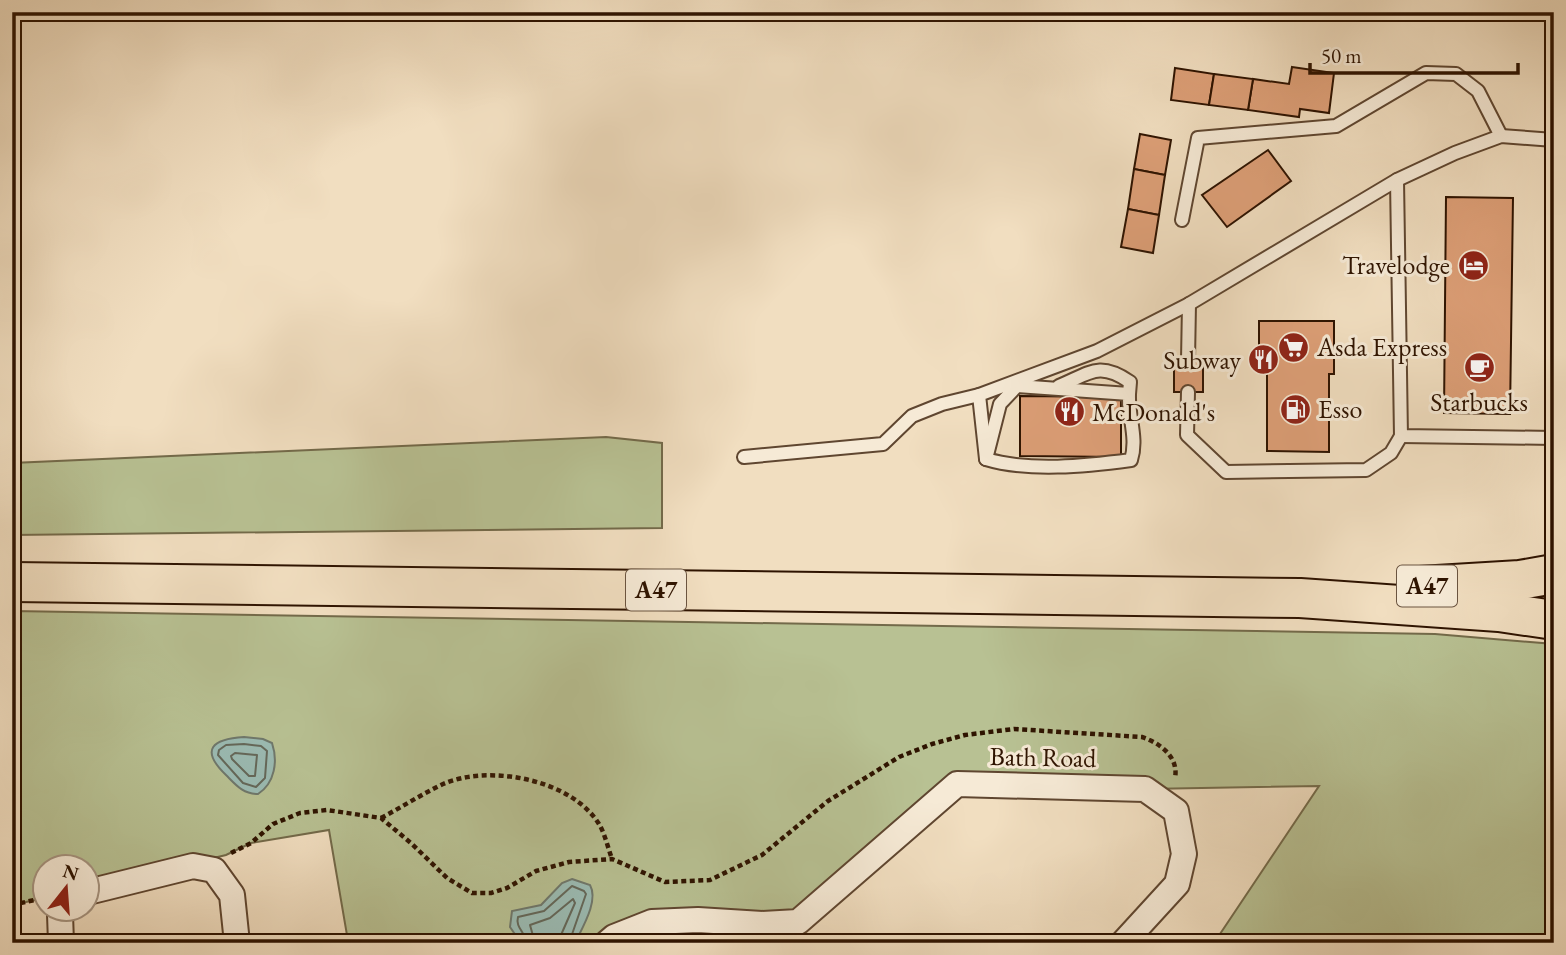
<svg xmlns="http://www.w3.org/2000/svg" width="1566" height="955" font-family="'EB Garamond',serif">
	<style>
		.green { fill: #b8c193; stroke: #736a4a; stroke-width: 2 }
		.water { fill: #9bbcb4; stroke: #6f786c; stroke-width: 2 }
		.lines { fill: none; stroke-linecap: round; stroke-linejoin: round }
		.shore { stroke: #64685a; stroke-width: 2 }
		.building { fill: #dd9f77; stroke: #2e1300; stroke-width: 2 }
		.lane-casing { stroke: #5f4630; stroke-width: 16 }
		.street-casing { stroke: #5f4630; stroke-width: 28 }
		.highway-casing { stroke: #2e1300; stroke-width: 42 }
		.path { stroke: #2e1300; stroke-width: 4.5; stroke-dasharray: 5 3.5; stroke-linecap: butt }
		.lane { stroke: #f6ead6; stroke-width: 12 }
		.street { stroke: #f6ead6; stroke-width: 24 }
		.highway { stroke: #f1dec0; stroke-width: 38 }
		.labels { text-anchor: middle; stroke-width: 6; stroke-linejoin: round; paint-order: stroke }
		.shield { fill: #f6ead6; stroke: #6a5440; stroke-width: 2 }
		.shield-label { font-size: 24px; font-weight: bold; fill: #2e1300 }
		.poi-label { font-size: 26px; fill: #2e1300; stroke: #f6ead6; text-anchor: start }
		.street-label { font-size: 26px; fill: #2e1300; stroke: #f6ead6 }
	</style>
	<rect width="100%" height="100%" fill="#f1dec0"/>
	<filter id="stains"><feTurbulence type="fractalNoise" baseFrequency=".00286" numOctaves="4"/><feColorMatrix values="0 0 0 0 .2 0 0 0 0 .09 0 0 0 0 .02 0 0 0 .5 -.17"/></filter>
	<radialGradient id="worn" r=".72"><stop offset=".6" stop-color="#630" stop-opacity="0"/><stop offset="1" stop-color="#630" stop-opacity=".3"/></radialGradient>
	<g class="green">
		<path d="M606 437 662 443V528L12 535V463Z"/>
		<path d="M12 611 1435 634 1554 644V943H1214L1319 786 1145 789 957 785 798 922 614 937 607 943H351L348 941 329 830 251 843 226 855 88 888V867H46L45 898 12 905Z"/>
	</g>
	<g class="water">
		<path d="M244 737 263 739 272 743C278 761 275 783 258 794 243 794 236 785 226 775 199 749 213 739 244 737Z"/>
		<path d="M572 879 590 885C599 901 582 928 575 943H521L510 927 512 911 541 905 562 883Z"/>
	</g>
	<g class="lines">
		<g class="shore">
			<path d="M244 744 261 746 267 751 265 778 256 787 243 783 218 755 219 750 226 745Z"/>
			<path d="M235 753 257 755 255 776H249L232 759 231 756Z"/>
			<path d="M526 943C526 932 515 928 518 917L544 911 572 886 584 891 586 894 569 943"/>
			<path d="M535 943 530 925 550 918 573 899 575 903 561 935 560 943"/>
		</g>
	</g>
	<g class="building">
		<path d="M1292 67 1334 73 1329 113 1300 109 1299 117 1248 110 1253 79 1289 84Z"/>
		<path d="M1175 68 1214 74 1209 105 1171 100Z"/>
		<path d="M1214 74 1253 79 1248 110 1209 105Z"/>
		<path d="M1140 134 1171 140 1165 175 1134 169Z"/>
		<path d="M1268 150 1291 181 1227 227 1202 195Z"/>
		<path d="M1134 169 1165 175 1159 215 1128 209Z"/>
		<path d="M1446 197 1513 198 1510 414 1444 413Z"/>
		<path d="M1128 209 1159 215 1153 253 1121 247Z"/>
		<path d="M1259 321H1334V374H1329V452L1267 451V372H1259Z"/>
		<rect x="1174" y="361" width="29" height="31"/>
		<path d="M1020 396 1121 397V457L1020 456Z"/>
	</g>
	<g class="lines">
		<defs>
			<g id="lane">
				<path d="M1397 180 1401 436 1554 438"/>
				<path d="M1182 220 1198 138 1336 126 1426 73 1456 74 1478 91 1501 136"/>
				<path d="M1188 360 1189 304"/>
				<path d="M1017 386 1129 394C1128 417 1138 438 1131 460 1086 466 1029 472 986 459L1000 404Z"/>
				<path d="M1059 386C1090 373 1099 361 1130 382L1129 394"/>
				<path d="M1188 392 1187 435 1226 472 1366 470 1391 453 1401 436"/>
				<path d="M744 457 883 444 912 416 942 404 979 395"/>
				<path d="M986 459 979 395 1097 351 1189 304 1397 180 1455 153 1501 136 1554 140"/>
			</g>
			<g id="street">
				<path d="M88 892 193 866 214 870 232 895 237 943"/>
				<path d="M61 943 60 914 63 909"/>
				<path d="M607 943 614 937 652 922 698 920 762 924 798 922 957 784 1145 789 1176 811 1184 854 1177 884 1123 943"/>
			</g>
			<g id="highway">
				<path d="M12 582 1300 598 1499 612 1554 620"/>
				<path d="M1420 586 1520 580 1554 574"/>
			</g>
		</defs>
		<use href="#lane" class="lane-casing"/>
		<use href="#street" class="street-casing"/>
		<use href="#highway" class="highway-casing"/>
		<g class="path">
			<path d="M381 818C402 807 422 794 443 784 489 764 571 779 599 824 605 834 608 848 612 859"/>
			<path d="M231 853 251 843 273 824 300 813 327 810 381 818 412 844 447 878 472 893H491L507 888 536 871 569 862 612 859 665 882 710 880 762 855 828 801 899 757 932 744 965 735 1014 729 1142 737C1160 743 1179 757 1175 778"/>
			<path d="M12 905 39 899"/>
		</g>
		<use href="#lane" class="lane"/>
		<use href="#street" class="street"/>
		<use href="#highway" class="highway"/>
	</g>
	<defs>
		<symbol id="hotel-disc" viewBox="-11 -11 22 22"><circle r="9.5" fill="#8f2418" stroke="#f6ead6"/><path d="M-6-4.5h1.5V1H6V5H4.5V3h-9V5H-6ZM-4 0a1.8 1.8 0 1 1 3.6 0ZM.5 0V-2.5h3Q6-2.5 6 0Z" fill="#fff"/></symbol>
		<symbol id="supermarket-disc" viewBox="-11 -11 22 22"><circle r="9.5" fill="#8f2418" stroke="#f6ead6"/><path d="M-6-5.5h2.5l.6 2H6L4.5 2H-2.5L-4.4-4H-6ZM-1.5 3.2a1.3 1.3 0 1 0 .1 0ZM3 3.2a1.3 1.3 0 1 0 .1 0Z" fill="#fff"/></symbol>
		<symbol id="restaurant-disc" viewBox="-11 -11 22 22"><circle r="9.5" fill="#8f2418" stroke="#f6ead6"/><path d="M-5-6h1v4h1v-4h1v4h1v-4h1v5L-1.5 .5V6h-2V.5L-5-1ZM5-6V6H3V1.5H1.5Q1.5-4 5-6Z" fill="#fff"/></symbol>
		<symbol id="cafe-disc" viewBox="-11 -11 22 22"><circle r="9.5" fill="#8f2418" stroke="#f6ead6"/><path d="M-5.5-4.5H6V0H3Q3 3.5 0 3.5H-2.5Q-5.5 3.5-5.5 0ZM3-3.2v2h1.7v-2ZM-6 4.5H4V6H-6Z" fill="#fff"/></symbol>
		<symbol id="fuel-disc" viewBox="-11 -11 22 22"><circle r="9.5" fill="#8f2418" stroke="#f6ead6"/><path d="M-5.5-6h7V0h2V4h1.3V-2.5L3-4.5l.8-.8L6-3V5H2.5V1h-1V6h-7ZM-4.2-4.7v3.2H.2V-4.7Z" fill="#fff"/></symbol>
	</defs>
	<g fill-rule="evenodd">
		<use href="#hotel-disc" x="1456" y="248" width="35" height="35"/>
		<use href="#supermarket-disc" x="1276" y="330" width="35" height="35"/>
		<use href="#restaurant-disc" x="1246" y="342" width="35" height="35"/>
		<use href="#cafe-disc" x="1462" y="350" width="35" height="35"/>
		<use href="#fuel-disc" x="1278" y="392" width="35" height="35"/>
		<use href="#restaurant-disc" x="1052" y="394" width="35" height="35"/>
	</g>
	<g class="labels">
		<g class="shield">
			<rect x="1397" y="565.5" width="60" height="41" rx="5"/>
			<rect x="626" y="569.5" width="60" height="41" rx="5"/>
		</g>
		<g class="shield-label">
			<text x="1427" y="594">A47</text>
			<text x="656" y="598">A47</text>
		</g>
		<g class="poi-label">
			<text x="1450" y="274" text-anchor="end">Travelodge</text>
			<text x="1317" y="356">Asda Express</text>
			<text x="1241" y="369" text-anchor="end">Subway</text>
			<text x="1479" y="411" text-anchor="middle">Starbucks</text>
			<text x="1318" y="418">Esso</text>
			<text x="1092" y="421">McDonald's</text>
		</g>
		<g class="street-label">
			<text transform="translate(1043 757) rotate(1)" y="9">Bath Road</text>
		</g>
	</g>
	<rect width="1566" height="955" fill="none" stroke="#f1dec0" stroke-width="42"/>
	<rect x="14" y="14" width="1538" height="927" fill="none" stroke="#2e1300" stroke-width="3.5"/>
	<rect x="21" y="21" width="1524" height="913" fill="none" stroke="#2e1300" stroke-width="2"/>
	<g transform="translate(66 888) rotate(17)"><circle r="33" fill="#f6ead6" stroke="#a69480" stroke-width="2"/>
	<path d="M0-5L12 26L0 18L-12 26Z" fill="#8f2418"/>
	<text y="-10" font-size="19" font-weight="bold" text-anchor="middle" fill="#2e1300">N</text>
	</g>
	<path d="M1310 63v10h208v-10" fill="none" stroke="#2e1300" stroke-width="3.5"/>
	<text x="1321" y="63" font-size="21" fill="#2e1300" stroke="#f6ead6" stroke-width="5" paint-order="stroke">50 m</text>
	<rect width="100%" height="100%" filter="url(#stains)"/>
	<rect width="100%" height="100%" fill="url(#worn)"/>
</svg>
